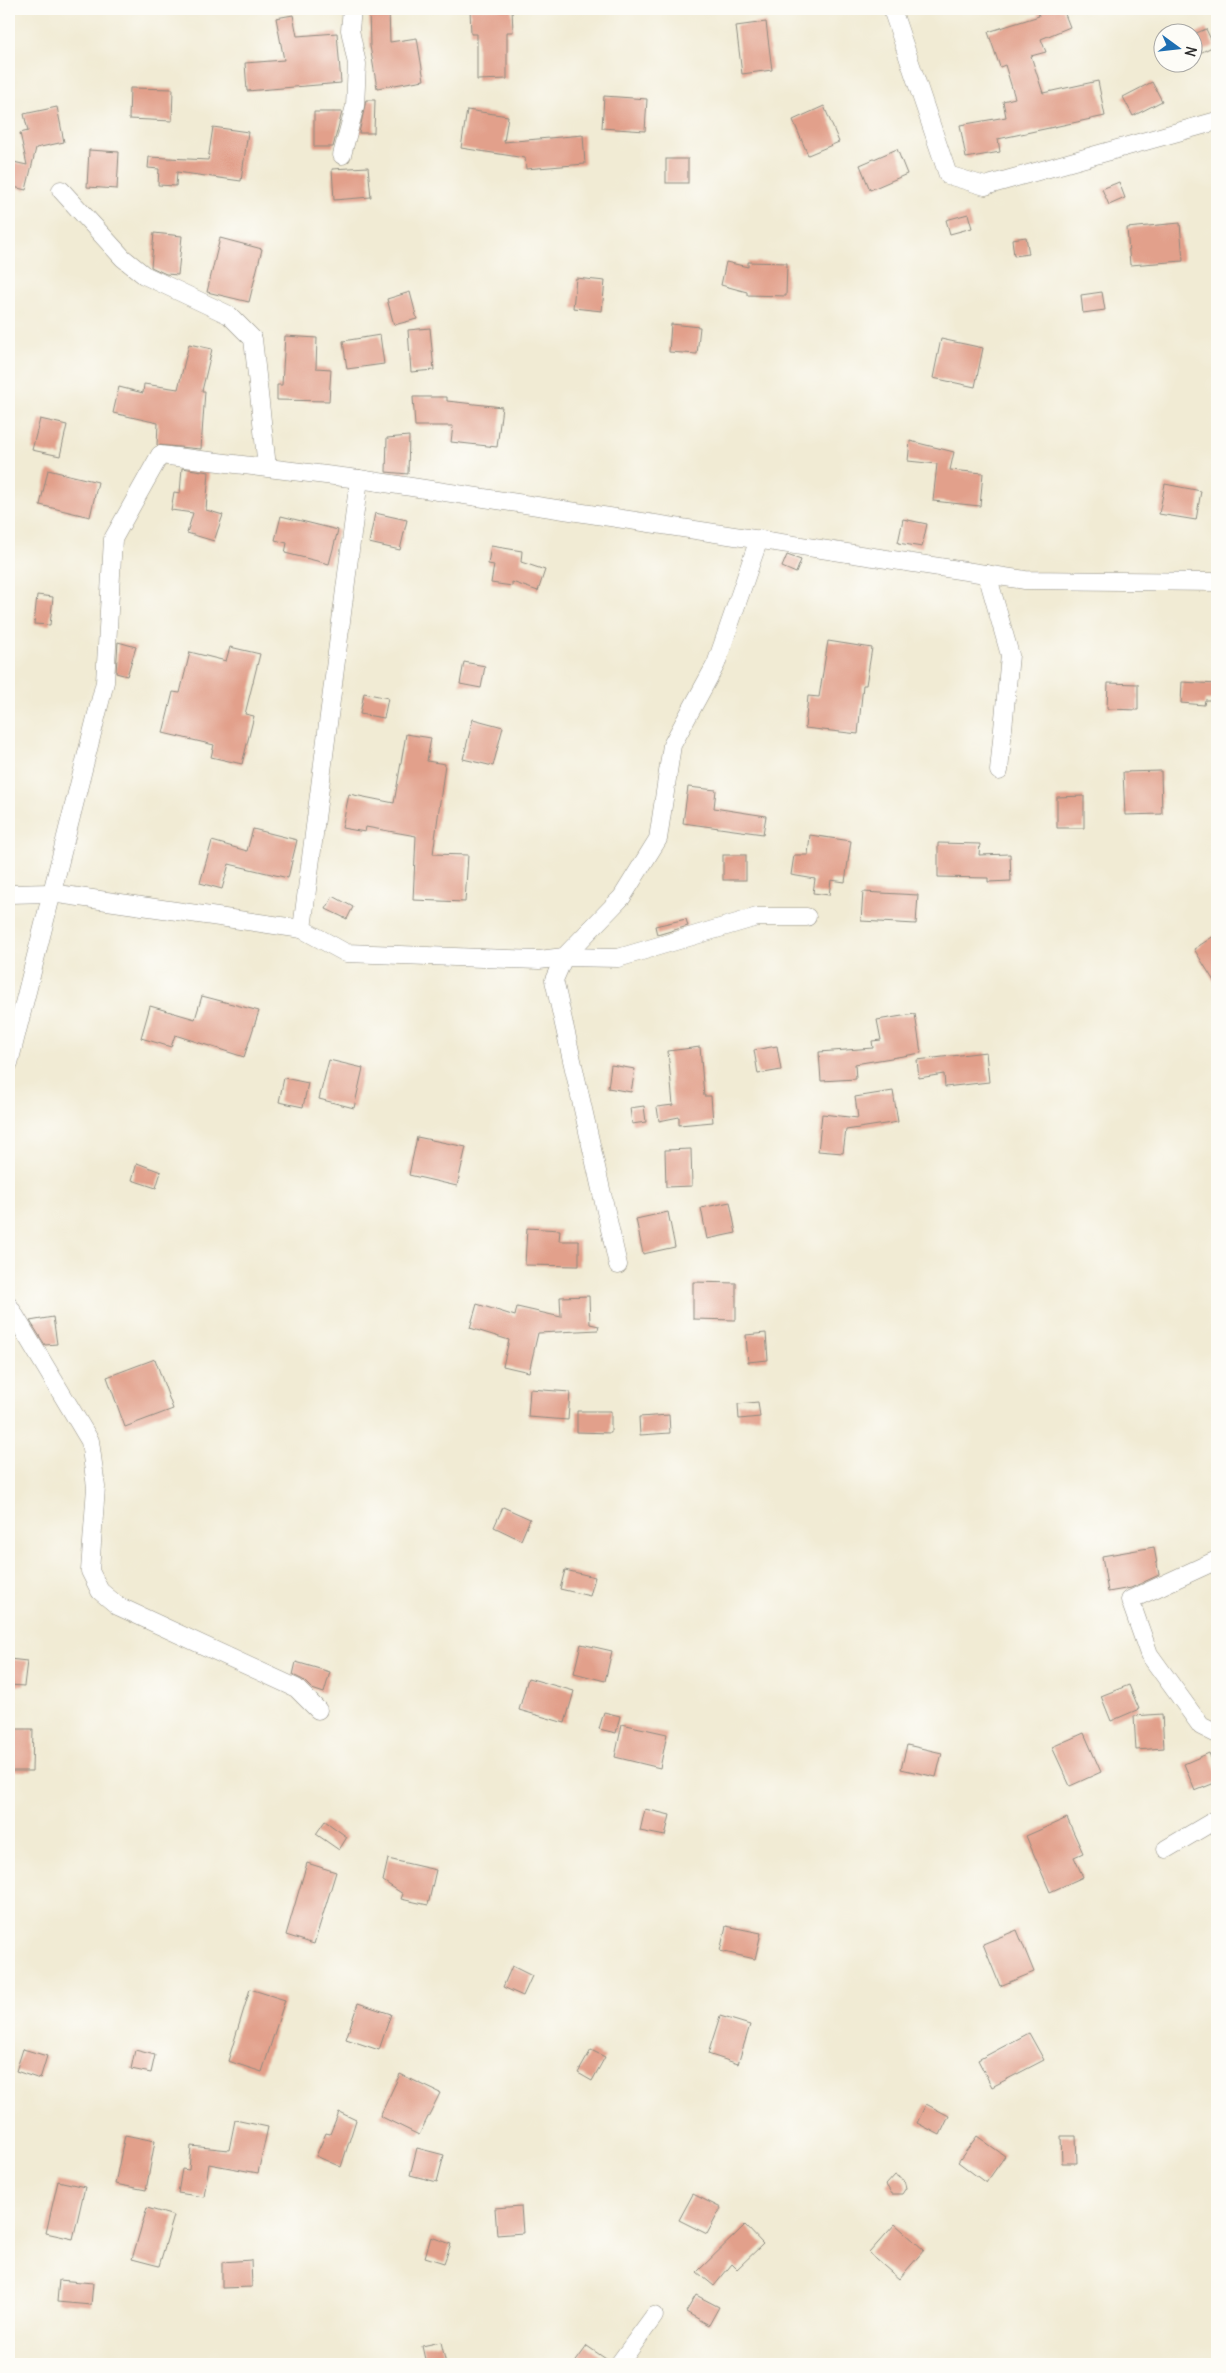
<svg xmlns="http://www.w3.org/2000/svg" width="1226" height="2373" font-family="Delius,sans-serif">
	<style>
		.building { fill: #e2a08b }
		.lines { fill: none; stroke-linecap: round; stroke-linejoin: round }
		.street-casing { stroke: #8e8b80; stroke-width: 19 }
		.street { stroke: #fff; stroke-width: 18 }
	</style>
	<rect width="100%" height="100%" fill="#fdfcf7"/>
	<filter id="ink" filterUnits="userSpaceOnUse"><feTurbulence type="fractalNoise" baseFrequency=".02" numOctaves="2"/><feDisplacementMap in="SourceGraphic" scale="10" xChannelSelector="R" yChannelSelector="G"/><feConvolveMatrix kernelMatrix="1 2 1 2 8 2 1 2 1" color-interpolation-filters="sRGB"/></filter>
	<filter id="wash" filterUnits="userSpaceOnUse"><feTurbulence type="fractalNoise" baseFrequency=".0096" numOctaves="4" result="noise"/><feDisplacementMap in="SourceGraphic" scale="20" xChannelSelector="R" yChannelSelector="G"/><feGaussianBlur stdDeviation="1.12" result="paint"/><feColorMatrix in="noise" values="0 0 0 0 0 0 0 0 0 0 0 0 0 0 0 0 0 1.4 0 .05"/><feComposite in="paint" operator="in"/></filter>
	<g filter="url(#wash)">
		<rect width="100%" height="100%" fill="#f1ebd4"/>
		<g id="blocks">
			<g class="building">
				<path d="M369 9H389L390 42 417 38 424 80 377 88 370 46Z"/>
				<path d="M470 9H512L513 32H507V79L477 80V34H471Z"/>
				<path d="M1037 9H1063L1070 27 1041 39 1046 52 1031 56 1043 93 1098 81 1105 116 998 139 1000 152 966 158 960 125 1006 117 1003 101 1015 98 1005 65 1000 67 988 32 1039 16Z"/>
				<path d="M293 15 297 36 337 33 341 83 247 91 245 63 284 60 276 18Z"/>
				<path d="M766 22 772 70 742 74 736 26Z"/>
				<path d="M1206 29 1214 46 1194 56V34Z"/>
				<path d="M1152 82 1162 101 1133 116 1123 97Z"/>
				<path d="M130 88 173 89 172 121 129 119Z"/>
				<path d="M604 96 647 99 645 131 602 128Z"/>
				<path d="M366 100H375L374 133H359Z"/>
				<path d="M824 106 839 142 808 155 793 120Z"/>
				<path d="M57 107 64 142 36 148 26 190 9 186V161L27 165 20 133 28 131 24 114Z"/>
				<path d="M467 110 508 116 504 142 583 135 585 164 526 169 525 158 461 148Z"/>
				<path d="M314 112H342L333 147H314Z"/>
				<path d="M213 127 248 132 241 181 177 172 176 186 158 185 159 169 148 168 149 157 208 160Z"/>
				<path d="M897 149 907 174 870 190 860 165Z"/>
				<path d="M89 150 119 152 117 189 87 187Z"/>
				<rect x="666" y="159" width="22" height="24"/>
				<path d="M368 167 371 197 334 200 332 169Z"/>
				<path d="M1119 182 1125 198 1109 205 1102 189Z"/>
				<path d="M968 214 972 228 950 234 946 220Z"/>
				<path d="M1180 223 1183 261 1130 265 1127 228Z"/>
				<path d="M154 233 182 236 178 275 166 274 151 267Z"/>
				<path d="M1026 237 1029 254 1014 256 1012 239Z"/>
				<path d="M220 238 262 249 249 302 207 292Z"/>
				<path d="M726 262 748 267V262L787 263 786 296 747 295V292L721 285Z"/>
				<path d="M576 278 605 281 602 311 573 308Z"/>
				<path d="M410 292 417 319 394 325 387 299Z"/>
				<path d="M1102 292 1105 310 1083 313 1081 295Z"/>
				<path d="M671 324 700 327 697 354 669 352Z"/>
				<path d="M430 328 434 370 411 372 408 330Z"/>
				<path d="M380 335 384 364 347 369 343 341Z"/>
				<path d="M285 336 317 338 316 368 331 369 329 401 277 400V385H282Z"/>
				<path d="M941 339 983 348 975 387 933 378Z"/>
				<path d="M189 344 212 349 202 391H205L201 449 157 445 158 423 113 413 119 387 143 393 144 384 178 389Z"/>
				<path d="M413 397H447V401L502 407 497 447 451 442 453 426H415Z"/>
				<path d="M40 419 67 425 60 456 32 450Z"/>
				<path d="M409 436 408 474 386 472 387 438Z"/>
				<path d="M910 441 954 452 950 470 983 473 980 506 933 501 937 464 908 461Z"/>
				<path d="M182 468 209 472 206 510 223 515 214 541 187 533 193 513 171 510 174 492 180 493Z"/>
				<path d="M48 470 98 482 90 517 40 505Z"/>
				<path d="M1165 484 1201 491 1196 520 1159 514Z"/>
				<path d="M375 513 407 520 400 550 369 543Z"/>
				<path d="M281 516 338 530 329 564 285 553 287 543 275 540Z"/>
				<path d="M903 519 927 524 922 547 898 543Z"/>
				<path d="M491 546 522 551 521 562 545 570 538 591 512 582V586L491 583 494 565 488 564Z"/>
				<path d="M787 555 801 560 796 573 782 567Z"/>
				<path d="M37 595 53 597 50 625 34 624Z"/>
				<path d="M828 641 872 648 866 685H863L858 734 805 728 808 696 819 697Z"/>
				<path d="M118 642 136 647 127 676 116 673Z"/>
				<path d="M230 647 260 654 245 714 254 716 242 764 211 757 214 745 163 733 173 692 180 693 190 652 226 661Z"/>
				<path d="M464 662 485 666 481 688 460 684Z"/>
				<path d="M1182 682 1217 684V700H1205L1204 705 1181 703Z"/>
				<path d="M1108 683 1138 684V710L1107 709Z"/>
				<path d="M364 693 388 698 384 718 360 714Z"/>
				<path d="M473 719 503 727 493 766 463 759Z"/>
				<path d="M406 734 431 738 427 761 445 764 433 854 468 855 465 902 413 900 416 836 366 827 365 832 342 828 349 794 394 803Z"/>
				<path d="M1161 771 1162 814 1125 815 1123 772Z"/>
				<path d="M688 787 716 790 714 808 766 816 763 834 683 823Z"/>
				<path d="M1084 796V828H1057V797Z"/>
				<path d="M253 829 297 840 288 878 229 864 222 889 200 883 212 841 247 851Z"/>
				<path d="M810 835 851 841 845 882 831 880 829 895 813 893 815 879 791 875 794 855H808Z"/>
				<path d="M938 843 980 844 979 855 1010 854 1011 881 988 882V878L938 877Z"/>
				<rect x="723" y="855" width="23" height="25"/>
				<path d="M863 892 918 895 916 924 861 921Z"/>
				<path d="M333 896 353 907 347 919 326 909Z"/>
				<path d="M686 919 688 926 657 935 655 926Z"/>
				<path d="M1217 934V986L1194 949Z"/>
				<path d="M202 996 259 1011 244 1057 175 1035 171 1047 141 1038 150 1006 195 1019Z"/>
				<path d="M915 1014 921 1053 855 1064 856 1079 821 1081 819 1052 873 1048 872 1041 881 1040 877 1020Z"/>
				<path d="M777 1046 781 1070 758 1074 754 1050Z"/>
				<path d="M700 1047 704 1096H711L713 1122 679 1125V1117L659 1121 657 1107 673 1105 668 1051Z"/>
				<path d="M986 1052 989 1082 945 1087 944 1074 919 1078 917 1060Z"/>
				<path d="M329 1060 363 1068 354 1108 319 1099Z"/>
				<path d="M611 1065 635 1069 631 1092 608 1088Z"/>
				<path d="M284 1078 308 1083 303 1107 279 1102Z"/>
				<path d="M893 1091 898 1122 846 1130 843 1153 818 1151 822 1114 858 1118 855 1097Z"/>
				<path d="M644 1106 646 1122 632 1124 630 1108Z"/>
				<path d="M417 1137 466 1147 457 1186 409 1175Z"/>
				<path d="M691 1149 692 1186 666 1187 665 1150Z"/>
				<path d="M137 1163 161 1172 156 1188 132 1180Z"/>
				<path d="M730 1202 736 1233 707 1239 701 1208Z"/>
				<path d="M668 1212 675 1247 643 1254 636 1219Z"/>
				<path d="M527 1228 560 1230 559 1241H579V1266L525 1265Z"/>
				<path d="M693 1282 736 1283V1320L693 1319Z"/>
				<path d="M589 1296 590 1324 599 1326 598 1330 538 1333 529 1372 503 1366 509 1340 470 1328 477 1304 515 1316 517 1307 561 1317 560 1297Z"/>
				<path d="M53 1317 57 1344 45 1345 30 1321Z"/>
				<path d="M766 1333 768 1360 748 1362 746 1335Z"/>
				<path d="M155 1359 173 1409 125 1427 107 1377Z"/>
				<path d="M530 1389 570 1392 568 1420 528 1417Z"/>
				<path d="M758 1402 760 1417 739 1419 738 1404Z"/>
				<path d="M577 1411H611V1433L577 1432Z"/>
				<path d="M669 1415 670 1433 640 1435 639 1417Z"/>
				<path d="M503 1507 530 1519 521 1540 494 1527Z"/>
				<path d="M1154 1547 1159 1575 1131 1588 1108 1592 1102 1556Z"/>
				<path d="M565 1570 595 1577 590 1596 560 1589Z"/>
				<path d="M581 1644 612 1651 605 1681 574 1673Z"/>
				<path d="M9 1659 27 1661 24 1686 9 1685Z"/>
				<path d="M296 1662 330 1672 324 1693 312 1689 303 1680 293 1675Z"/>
				<path d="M528 1678 574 1691 565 1723 519 1710Z"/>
				<path d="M1129 1685 1139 1709 1111 1721 1101 1696Z"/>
				<path d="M604 1712 620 1716 616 1733 599 1729Z"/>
				<path d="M1162 1714 1164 1748 1136 1750 1134 1716Z"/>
				<path d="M622 1724 667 1734 660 1768 615 1757Z"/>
				<path d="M9 1729H33L32 1771H9Z"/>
				<path d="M1084 1733 1101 1772 1070 1786 1052 1747Z"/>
				<path d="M907 1745 942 1753 936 1777 901 1769Z"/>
				<path d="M1209 1753 1217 1772V1782L1195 1791 1184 1764Z"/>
				<path d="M645 1809 670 1815 665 1836 640 1831Z"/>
				<path d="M1067 1818 1083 1853 1074 1857 1083 1877 1050 1892 1026 1836Z"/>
				<path d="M325 1821 347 1837 339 1850 316 1834Z"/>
				<path d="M388 1859 436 1870 428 1905 401 1899 403 1894 383 1881Z"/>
				<path d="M307 1863 336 1872 314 1944 286 1935Z"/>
				<path d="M726 1926 761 1933 755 1959 720 1951Z"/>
				<path d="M1017 1930 1034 1972 1000 1986 983 1944Z"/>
				<path d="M512 1966 532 1976 523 1996 503 1987Z"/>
				<path d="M250 1989 285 2000 262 2072 228 2061Z"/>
				<path d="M358 2003 391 2014 379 2050 346 2039Z"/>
				<path d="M720 2016 750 2025 738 2064 708 2054Z"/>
				<path d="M1029 2033 1044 2060 992 2087 978 2060Z"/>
				<path d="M23 2049 47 2056 40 2079 16 2071Z"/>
				<path d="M135 2050 155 2055 151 2073 131 2069Z"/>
				<path d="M591 2050 605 2057 592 2081 578 2073Z"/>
				<path d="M400 2074 440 2093 419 2135 380 2116Z"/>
				<path d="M926 2104 949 2116 940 2135 917 2123Z"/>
				<path d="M339 2112 356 2120 341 2167 316 2156 326 2133 330 2134Z"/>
				<path d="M235 2120 268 2127 258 2173 209 2164 204 2197 178 2193 182 2169 189 2170 191 2146 229 2150Z"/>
				<path d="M125 2135 155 2141 146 2190 115 2184Z"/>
				<path d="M977 2136 1005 2156 986 2183 958 2162Z"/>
				<path d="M1061 2136H1076L1077 2163H1062Z"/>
				<path d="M417 2148 444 2155 437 2182 410 2175Z"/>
				<path d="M895 2175 904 2180 906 2188 902 2194H892L886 2185Z"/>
				<path d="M58 2181 85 2187 73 2239 46 2233Z"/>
				<path d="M693 2194 721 2208 707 2234 679 2220Z"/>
				<path d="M521 2206 523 2233 497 2235 495 2208Z"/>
				<path d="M147 2208 174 2216 159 2266 132 2259Z"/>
				<path d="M895 2224 924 2250 899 2279 869 2253Z"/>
				<path d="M745 2225 763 2244 737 2269 732 2264 714 2286 697 2272Z"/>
				<path d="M431 2237 451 2244 444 2263 425 2257Z"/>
				<path d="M251 2260 252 2287 222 2288V2262Z"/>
				<path d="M59 2280 93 2283 91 2305 57 2302Z"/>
				<path d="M696 2295 719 2307 709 2325 686 2312Z"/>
				<path d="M441 2342 446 2364H426L422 2346Z"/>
				<path d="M587 2346 609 2361V2364H574Z"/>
			</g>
		</g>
	</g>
	<g filter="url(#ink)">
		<use href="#blocks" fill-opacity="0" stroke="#8e8b80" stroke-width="1"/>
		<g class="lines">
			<defs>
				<g id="street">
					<path d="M892 9 948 175 985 186 1217 121"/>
					<path d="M342 155 355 106 357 64 350 30 352 9"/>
					<path d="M61 190 123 258 144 275 229 315 253 339 267 467"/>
					<path d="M987 574 1010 655 999 771"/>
					<path d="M9 894 51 893 302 929 359 479"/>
					<path d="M302 929 346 953 539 960 564 957 618 958 757 917H807"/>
					<path d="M9 1063 105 682 113 539 160 455 359 479 1025 580 1217 582"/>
					<path d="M618 1265 554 980 564 957 622 897 658 839 672 745 716 664 759 539"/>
					<path d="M9 1306 90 1441 96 1487 90 1571 100 1591 118 1606 296 1688 318 1710"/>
					<path d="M1217 1560 1130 1600 1149 1654 1201 1726 1217 1734"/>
					<path d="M1166 1849 1217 1819"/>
					<path d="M619 2364 654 2316"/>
				</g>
			</defs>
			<use href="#street" class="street-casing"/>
			<use href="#street" class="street"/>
		</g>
	</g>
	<rect width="1226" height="2373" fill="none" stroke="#fdfcf7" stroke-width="30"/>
	<g transform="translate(1178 48) rotate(105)"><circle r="24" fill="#fdfcf7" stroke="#a9a8a5"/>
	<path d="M0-4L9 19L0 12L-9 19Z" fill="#1f6fb2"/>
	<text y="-8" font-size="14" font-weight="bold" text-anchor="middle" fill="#2b2b2b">N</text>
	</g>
</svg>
